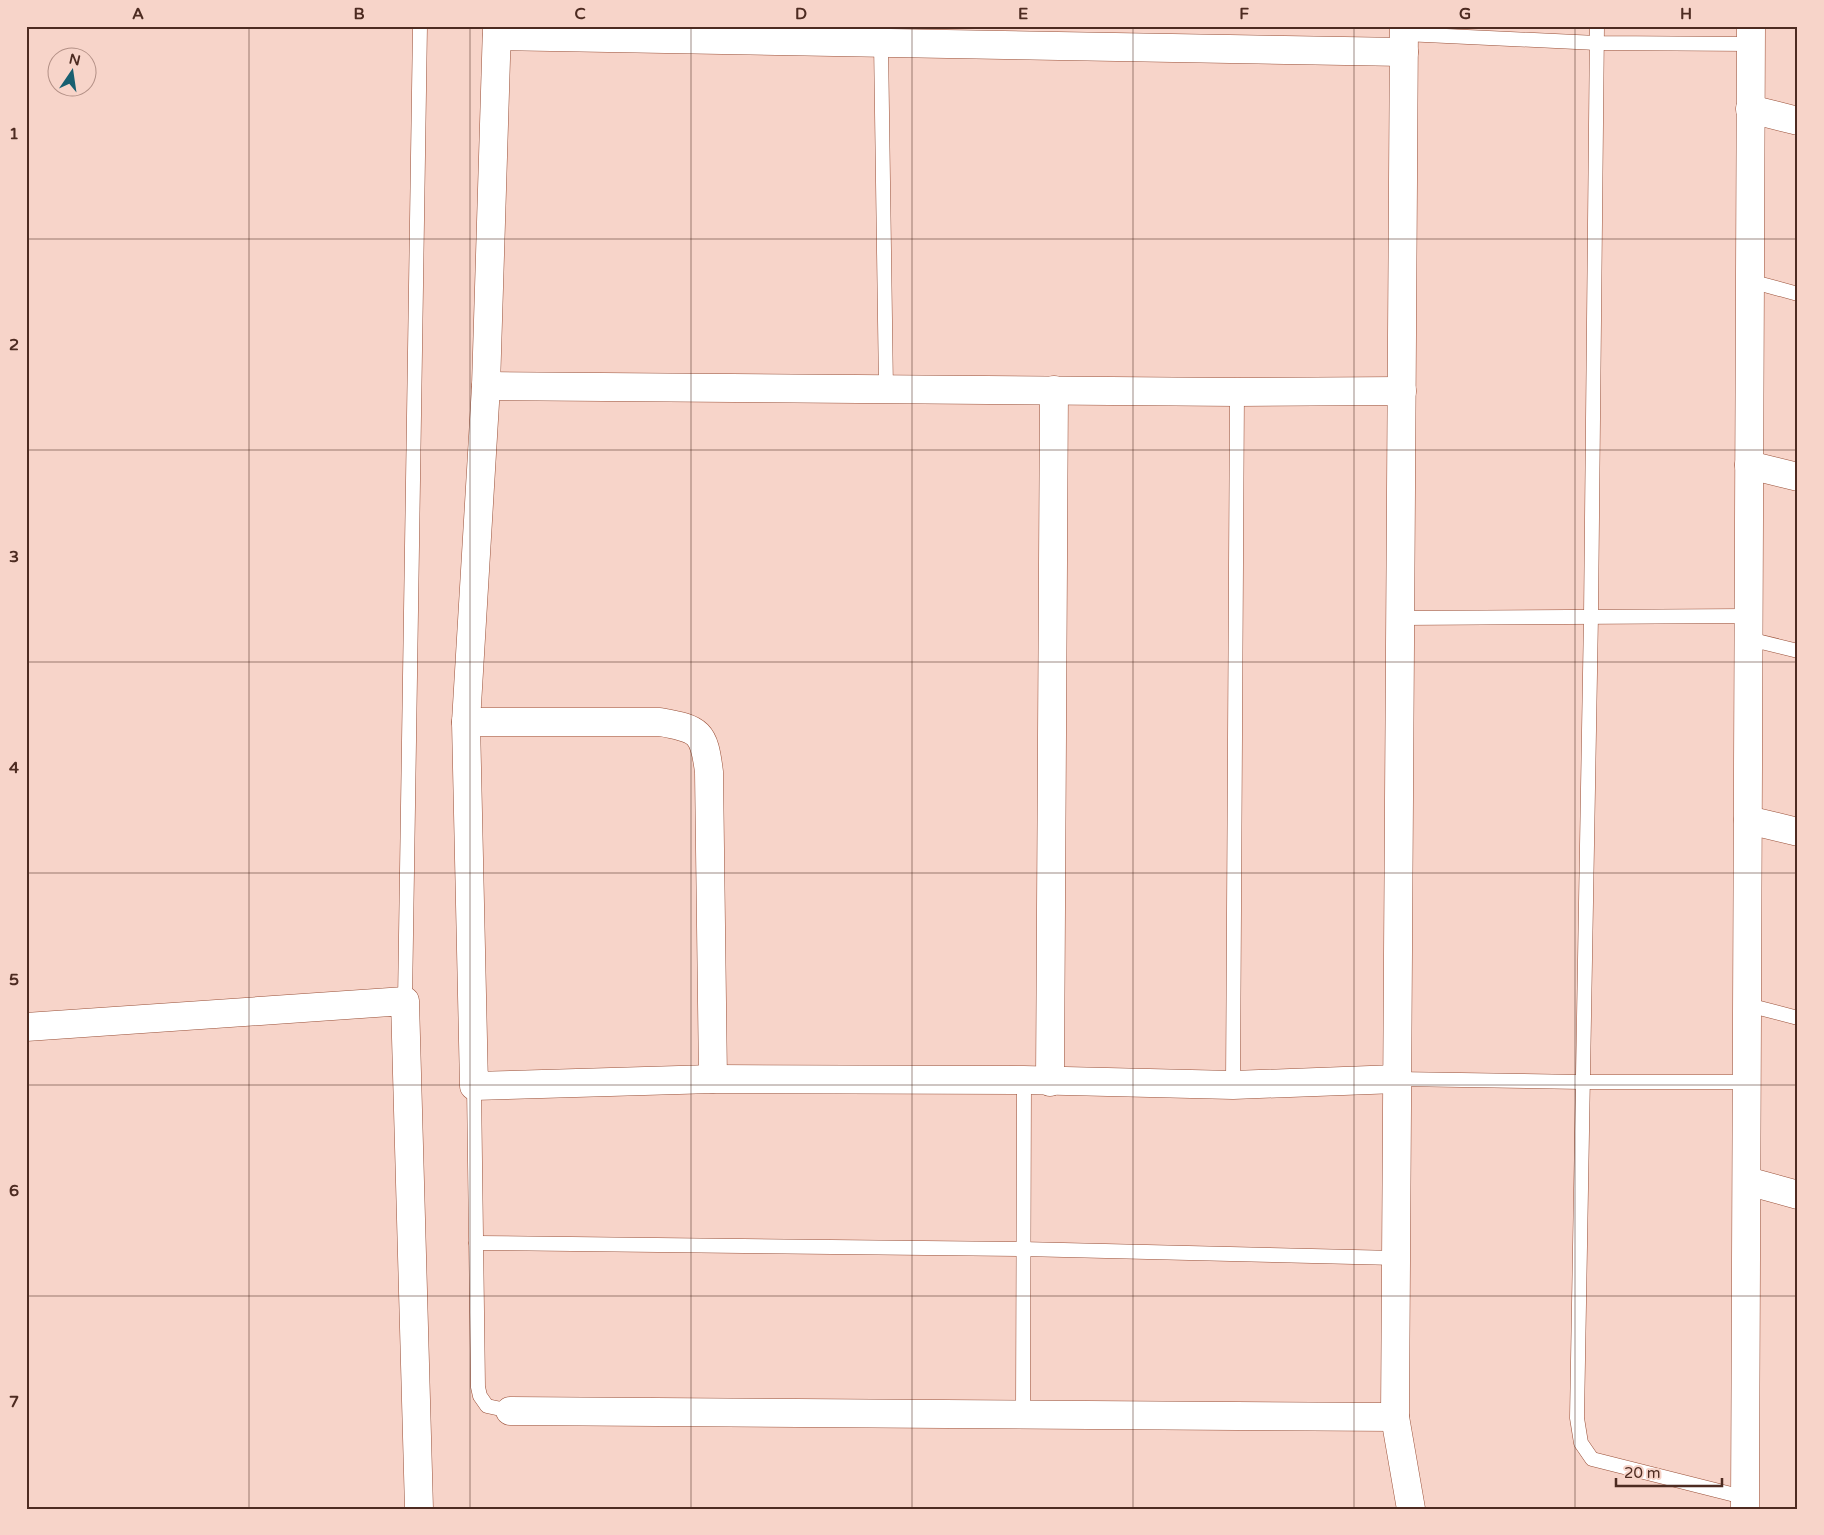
<svg xmlns="http://www.w3.org/2000/svg" width="1824" height="1535" font-family="'Varela Round',sans-serif">
	<style>
		.lines { fill: none; stroke-linecap: round; stroke-linejoin: round }
		.service-casing { stroke: #994f37; stroke-width: 15 }
		.minor-casing { stroke: #994f37; stroke-width: 29 }
		.service { stroke: #fff; stroke-width: 14 }
		.minor { stroke: #fff; stroke-width: 28 }
		.grid { fill: none; stroke: #4d2b21; stroke-width: 1; stroke-opacity: 0.55 }
		.neatline { fill: none; stroke: #4d2b21; stroke-width: 2 }
		.grid-label { font-size: 16px; text-anchor: middle; font-weight: bold; fill: #4d2b21 }
	</style>
	<rect width="100%" height="100%" fill="#f7d4c9"/>
	<g class="lines">
		<defs>
			<g id="service">
				<path d="M1597 26 1591 616 1577 1418 1581 1443 1592 1459 1747 1498"/>
				<path d="M1404 34 1597 43 1751 44"/>
				<path d="M881 43 886 389"/>
				<path d="M1750 281 1798 294"/>
				<path d="M1400 618 1749 616"/>
				<path d="M1749 639 1798 651"/>
				<path d="M405 1001 420 26"/>
				<path d="M1748 1005 1798 1018"/>
				<path d="M1397 1079 1582 1082H1748"/>
				<path d="M1233 1085 1237 392"/>
				<path d="M474 1086 478 1387 480 1396 487 1406 510 1411"/>
				<path d="M476 1243 1022 1249 1396 1258"/>
				<path d="M1023 1414 1024 1080"/>
			</g>
			<g id="minor">
				<path d="M497 26 486 386 466 722 474 1086 713 1079 1024 1080 1233 1085 1397 1079"/>
				<path d="M1404 26 1395 1417 1411 1509"/>
				<path d="M497 36 1404 52"/>
				<path d="M1750 109 1798 121"/>
				<path d="M486 386 1237 392 1402 391"/>
				<path d="M1749 465 1798 477"/>
				<path d="M466 722H660C700 729 704 732 709 772L713 1079"/>
				<path d="M1748 820 1798 832"/>
				<path d="M26 1027 405 1001 419 1509"/>
				<path d="M1050 1082 1054 390"/>
				<path d="M1747 1181 1798 1195"/>
				<path d="M510 1411 1395 1417"/>
				<path d="M1745 1509 1751 26"/>
			</g>
		</defs>
		<use href="#service" class="service-casing"/>
		<use href="#minor" class="minor-casing"/>
		<use href="#service" class="service"/>
		<use href="#minor" class="minor"/>
	</g>
	<path class="grid" d="M249 26V1509M470 26V1509M691 26V1509M912 26V1509M1133 26V1509M1354 26V1509M1575 26V1509M26 239H1798M26 450H1798M26 662H1798M26 873H1798M26 1085H1798M26 1296H1798"/>
	<rect width="1824" height="1535" fill="none" stroke="#f7d4c9" stroke-width="55"/>
	<g transform="translate(72 72) rotate(13)"><circle r="24" fill="#f7d4c9" stroke="#b39086"/>
	<path d="M0-4L9 19L0 12L-9 19Z" fill="#185f70"/>
	<text y="-8" font-size="14" font-weight="bold" text-anchor="middle" fill="#4d2b21">N</text>
	</g>
	<path d="M1616 1478v8h106v-8" fill="none" stroke="#4d2b21" stroke-width="2.5"/>
	<text x="1624" y="1478" font-size="15" fill="#4d2b21" stroke="#f7d4c9" stroke-width="4" paint-order="stroke">20 m</text>
	<rect x="28" y="28" width="1768" height="1480" class="neatline"/>
	<g class="grid-label">
		<text x="138" y="19">A</text>
		<text x="359" y="19">B</text>
		<text x="580" y="19">C</text>
		<text x="801" y="19">D</text>
		<text x="1023" y="19">E</text>
		<text x="1244" y="19">F</text>
		<text x="1465" y="19">G</text>
		<text x="1686" y="19">H</text>
		<text x="14" y="139">1</text>
		<text x="14" y="350">2</text>
		<text x="14" y="562">3</text>
		<text x="14" y="773">4</text>
		<text x="14" y="985">5</text>
		<text x="14" y="1196">6</text>
		<text x="14" y="1407">7</text>
	</g>
</svg>
